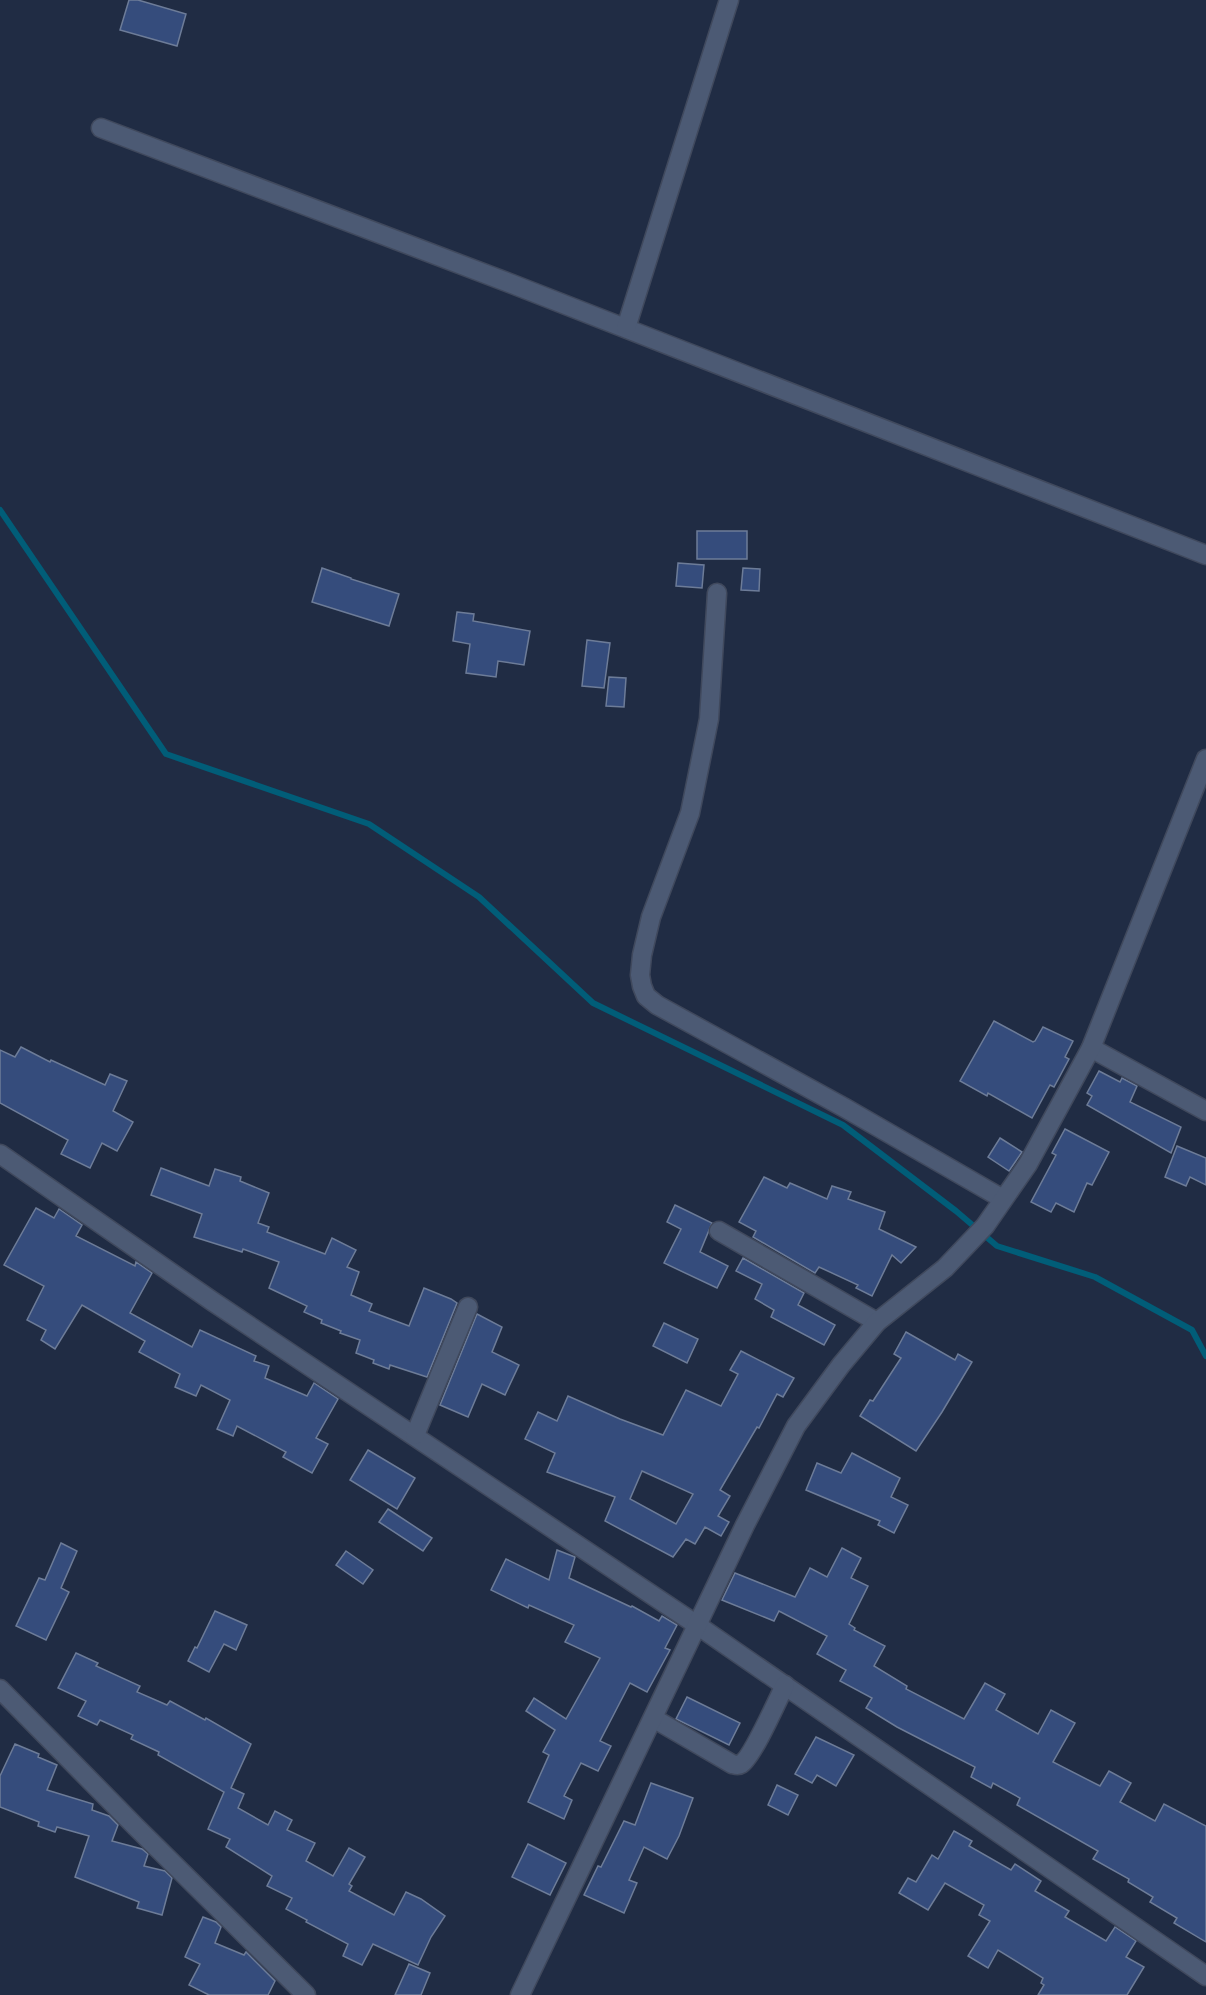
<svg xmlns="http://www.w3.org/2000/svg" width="1206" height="1995" font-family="Manrope,sans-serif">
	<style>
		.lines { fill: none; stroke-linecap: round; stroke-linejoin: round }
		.stream { stroke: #015d78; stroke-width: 6 }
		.building { fill: #354c7c; stroke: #6d7c98; stroke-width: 1.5; fill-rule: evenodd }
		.street-casing { stroke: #40495d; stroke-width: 21 }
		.street { stroke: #4c5a74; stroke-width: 18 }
	</style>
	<rect width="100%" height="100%" fill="#202c44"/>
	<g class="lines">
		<path class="stream" d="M0 510 166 754 369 824 479 897 593 1003 843 1125 956 1211 997 1246 1095 1277 1192 1330 1206 1356"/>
	</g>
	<g class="building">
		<path d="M129 0H138L186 14 177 46 120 30Z"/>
		<rect x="697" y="531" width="50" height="28"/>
		<path d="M678 563 704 565 702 588 676 586Z"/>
		<path d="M322 568 351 578V579L399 594 389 626 312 602Z"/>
		<path d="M743 568 760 569 759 591 741 590Z"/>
		<path d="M457 612 474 614 473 621 530 631 524 665 498 661 496 677 466 673 470 644 453 641Z"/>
		<path d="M587 640 610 643 604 688 582 686Z"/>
		<path d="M609 677 626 678 624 707 606 706Z"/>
		<path d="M994 1021 1033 1042 1035 1041 1043 1027 1073 1041 1065 1057 1069 1059 1054 1087 1050 1085 1032 1118 988 1093 987 1096 960 1081Z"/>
		<path d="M21 1047 50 1062 51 1060 105 1085 110 1074 127 1081 113 1111 133 1122 117 1151 102 1143 90 1168 61 1154 68 1140 0 1103V1050L15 1057Z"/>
		<path d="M1099 1071 1120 1082 1122 1078 1137 1086 1130 1102 1181 1127 1171 1153 1087 1105 1092 1096 1087 1093Z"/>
		<path d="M1065 1129 1109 1152 1092 1185 1087 1183 1074 1212 1056 1203 1051 1212 1031 1202 1056 1155 1052 1153Z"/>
		<path d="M1000 1138 1022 1152 1009 1171 988 1157Z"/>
		<path d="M1177 1146 1206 1158V1185L1190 1177 1186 1186 1165 1177Z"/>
		<path d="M161 1168 209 1186 215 1169 241 1177 240 1181 269 1193 258 1223 269 1227 267 1232 325 1254 332 1238 356 1250 347 1267 359 1272 351 1295 372 1304 369 1311 409 1326 424 1288 451 1299 457 1303 427 1377 390 1365 389 1369 373 1363 374 1360 356 1353 360 1340 340 1333 341 1331 321 1323 322 1320 304 1312 307 1306 269 1288 279 1262 243 1249 242 1252 194 1237 202 1214 151 1195Z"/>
		<path d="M764 1177 787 1188 790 1183 827 1199 832 1186 851 1192 848 1199 885 1212 879 1229 916 1247 901 1263 892 1255 872 1296 856 1288 858 1285 819 1267 815 1273 753 1237 756 1231 739 1222Z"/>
		<path d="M675 1205 712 1223 700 1252 728 1266 717 1288 664 1263 681 1229 667 1222Z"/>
		<path d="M36 1208 54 1218 59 1209 82 1225 76 1236 135 1266 136 1262 152 1273 130 1313 192 1347 200 1330 256 1356 254 1361 269 1366 265 1378 307 1396 314 1383 338 1399 316 1438 328 1444 312 1473 283 1457 286 1452 237 1426 233 1436 217 1429 230 1400 201 1385 196 1396 175 1387 180 1374 139 1352 145 1341 82 1305 55 1349 41 1340 46 1330 27 1320 44 1286 4 1265Z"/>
		<path d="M743 1258 804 1293 798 1305 835 1325 824 1345 771 1317 774 1310 755 1299 762 1284 736 1271Z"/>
		<path d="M477 1314 502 1327 492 1352 519 1365 505 1395 482 1384 468 1417 440 1405Z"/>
		<path d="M664 1323 698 1339 687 1363 653 1346Z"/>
		<path d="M906 1332 955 1360 958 1354 972 1362 942 1412 916 1451 860 1416 870 1400 873 1401 901 1358 894 1354Z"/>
		<path d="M741 1351 794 1378 783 1397 777 1394 759 1428 757 1427 720 1490 730 1496 718 1516 729 1522 721 1536 705 1527 695 1544 686 1539 673 1557 605 1521 615 1497 547 1472 555 1453 525 1439 538 1412 557 1421 568 1396 620 1419 663 1435 686 1390 721 1406 738 1374 730 1370ZM642 1471 693 1494 676 1524 630 1499Z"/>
		<path d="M368 1450 415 1478 397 1509 350 1480Z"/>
		<path d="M852 1453 900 1478 891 1497 908 1505 894 1533 878 1525 880 1521 806 1490 817 1463 841 1473Z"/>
		<path d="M388 1509 432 1538 423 1551 379 1522Z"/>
		<path d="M61 1543 77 1551 61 1588 69 1592 46 1640 16 1626 39 1578 45 1580Z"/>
		<path d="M842 1548 861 1558 851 1578 868 1586 849 1624 855 1628 854 1630 885 1646 874 1666 907 1686 906 1689 964 1719 985 1683 1005 1694 996 1710 1038 1734 1051 1710 1075 1723 1053 1762 1100 1786 1109 1771 1131 1783 1120 1802 1155 1821 1164 1804 1206 1826V1942L1174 1923 1177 1918 1150 1902 1153 1897 1128 1882 1129 1879 1093 1859 1098 1851 1017 1805 1020 1798 993 1783 991 1788 971 1777 975 1767 897 1727 866 1708 872 1698 840 1681 846 1670 817 1654 827 1636 779 1611 774 1621 722 1600 735 1573 795 1597 810 1568 827 1577Z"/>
		<path d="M557 1550 575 1557 569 1578 631 1607 632 1606 659 1621 662 1616 677 1625 665 1648 670 1650 647 1692 630 1683 614 1714 600 1741 611 1746 598 1771 581 1763 564 1796 572 1800 564 1819 528 1802 549 1755 543 1752 555 1730 526 1711 534 1698 566 1719 600 1658 565 1642 574 1625 529 1605 528 1608 491 1590 506 1559 549 1580Z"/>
		<path d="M346 1551 373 1570 363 1584 336 1565Z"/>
		<path d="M215 1611 247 1625 236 1650 224 1644 209 1672 188 1661 195 1647 197 1648Z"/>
		<path d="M76 1653 98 1663 96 1666 140 1686 137 1692 167 1705 170 1701 205 1720 206 1718 251 1744 231 1788 244 1794 238 1808 268 1825 275 1811 292 1820 287 1830 315 1843 306 1861 333 1876 349 1848 365 1857 349 1884 352 1886 349 1891 394 1915 406 1892 421 1899 445 1916 431 1937 418 1965 373 1944 362 1965 343 1956 348 1944 306 1922 307 1920 286 1909 292 1898 267 1886 272 1876 226 1847 230 1839 208 1829 224 1792 158 1755 159 1752 131 1739 133 1735 100 1720 97 1725 78 1716 86 1701 58 1688Z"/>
		<path d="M687 1697 740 1723 729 1745 676 1719Z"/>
		<path d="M816 1737 854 1755 836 1786 817 1775 812 1783 795 1774Z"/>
		<path d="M15 1744 39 1754 38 1757 57 1765 47 1790 93 1804 92 1810 109 1816 118 1825 112 1841 142 1849 148 1854 144 1866 165 1871 172 1878 162 1915 137 1908 139 1902 75 1877 89 1836 57 1827 55 1832 38 1826 39 1822 0 1807V1776Z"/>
		<path d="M651 1783 693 1798 679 1836 667 1859 644 1847 629 1880 637 1883 624 1913 584 1895 598 1866 601 1867 624 1821 635 1825Z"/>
		<path d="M777 1785 798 1795 788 1815 768 1805Z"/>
		<path d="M954 1831 972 1841 969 1846 1011 1870 1015 1864 1041 1881 1035 1891 1069 1911 1065 1917 1106 1941 1115 1927 1136 1941 1126 1957 1144 1967 1127 1995H1038L1044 1985 1041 1983 1043 1978 998 1950 988 1968 968 1956 990 1921 979 1915 984 1905 945 1883 928 1910 899 1893 908 1878 916 1882 932 1855 938 1859Z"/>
		<path d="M528 1844 566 1863 550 1895 512 1877Z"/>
		<path d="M203 1917 216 1922 221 1927 215 1943 244 1955 246 1952 275 1981 268 1995H209L189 1985 200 1964 185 1957Z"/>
		<path d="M409 1964 430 1973 421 1995H395Z"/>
	</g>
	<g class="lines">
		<defs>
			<g id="street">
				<path d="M101 128 512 284 1206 555"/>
				<path d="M626 328 729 0"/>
				<path d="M717 593 709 719 690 813 651 917 642 955 640 975 642 986 646 996 657 1005 845 1108 1003 1199"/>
				<path d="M1091 1048 1206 1111"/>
				<path d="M0 1154 212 1301 697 1625 1206 1976"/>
				<path d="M719 1231 877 1322"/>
				<path d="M415 1435 468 1307"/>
				<path d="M0 1689 135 1826 306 1995"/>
				<path d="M653 1718 732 1764C736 1765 738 1766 741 1764 752 1758 778 1699 785 1685"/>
				<path d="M520 1995 745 1525 796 1426 841 1365 877 1322 945 1268 985 1226 1028 1164 1091 1048 1206 759"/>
			</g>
		</defs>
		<use href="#street" class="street-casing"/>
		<use href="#street" class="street"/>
	</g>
</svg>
